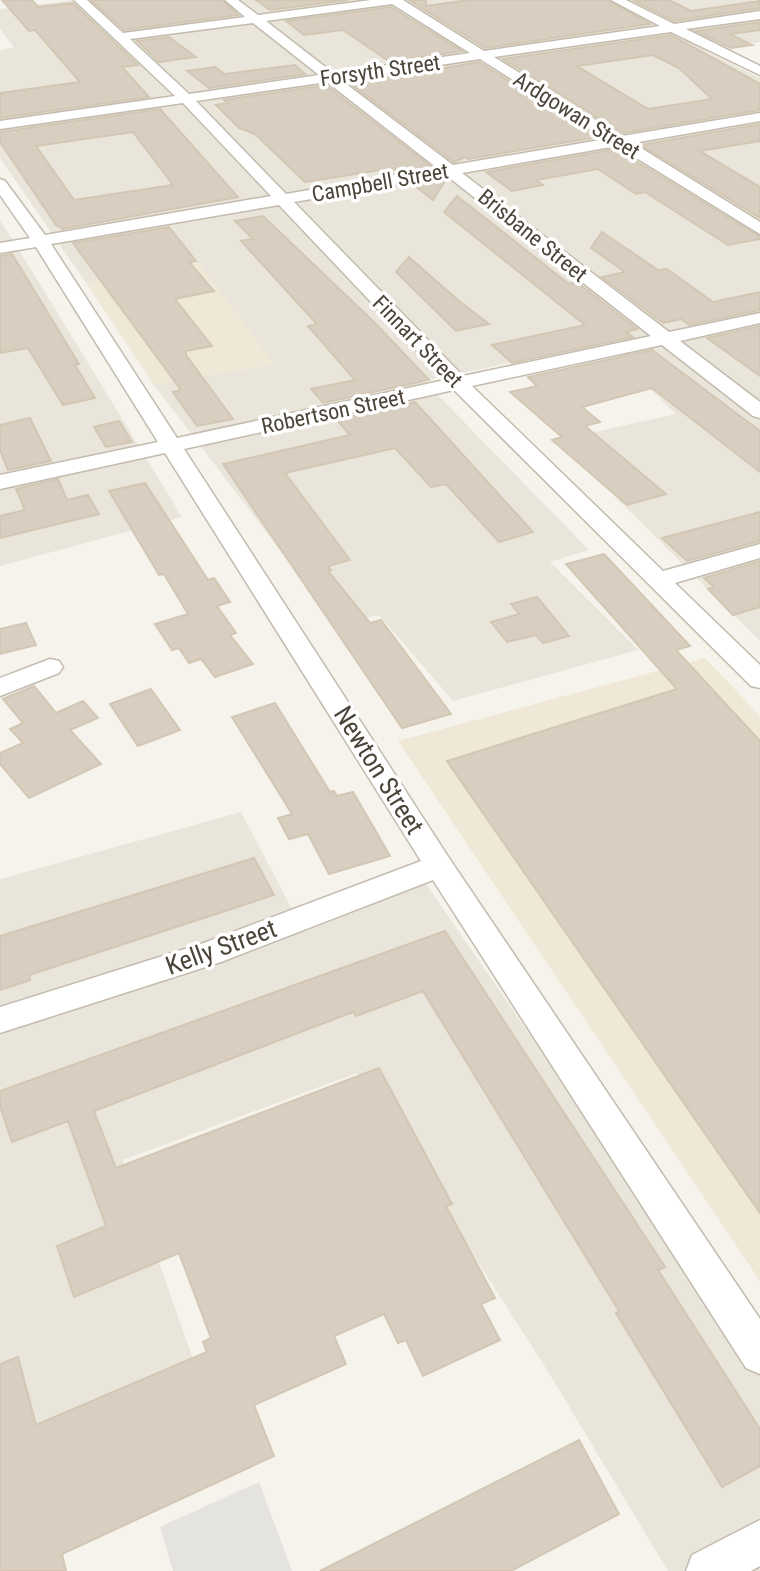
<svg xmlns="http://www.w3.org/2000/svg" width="760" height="1571" font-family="'Roboto Condensed',sans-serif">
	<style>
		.residential { fill: #eae5da }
		.education { fill: #efe8d6 }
		.parking { fill: #e5e3e0 }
		.building { fill: #d8cfc1; stroke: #d3c7b4; stroke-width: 2; fill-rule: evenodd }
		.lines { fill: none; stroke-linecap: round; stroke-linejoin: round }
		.minor-casing { stroke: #c2bbae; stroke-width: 3 }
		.minor { fill: #fff; fill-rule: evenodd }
		.labels { text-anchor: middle; stroke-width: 7; stroke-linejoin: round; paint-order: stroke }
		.far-street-label { font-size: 22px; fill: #4b4439; stroke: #fff }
		.street-label { font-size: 26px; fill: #4b4439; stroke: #fff }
	</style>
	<rect width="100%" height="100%" fill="#f6f3ec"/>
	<g class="residential">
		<path d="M74 0H760V42L706 51 760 78V641L558 440 676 414 603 343 424 381 589 550 550 562 638 650 453 701 379 615 337 625 154 385 273 364 199 263 86 283 0 158V50L14 47 0 29V9Z"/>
		<path d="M0 221 13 240 182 517 0 566Z"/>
		<path d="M241 812 304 932 426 884 760 1369V1571H668L549 1373 357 1073 123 1160 194 1362 0 1451V879Z"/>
	</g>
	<g class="education">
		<path d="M199 263 274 364 154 385 86 283Z"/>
		<path d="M705 658 760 716V1281L398 741Z"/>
	</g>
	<path class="parking" d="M259 1482 292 1571H173L160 1527Z"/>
	<g class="building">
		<path d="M2 0H32L38 7 73 3 138 65 122 67 149 97 0 118V93L80 82 35 30 29 31Z"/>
		<path d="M97 0H222L238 15 124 30 92 1Z"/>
		<path d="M256 0H348L270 10Z"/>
		<path d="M409 0H426V6L469 0H608L650 24 485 48Z"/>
		<path d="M633 0H669L691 11 760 1V8L674 21Z"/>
		<path d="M391 7 462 51 390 62 343 30 304 35 286 21Z"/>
		<path d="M760 22V30L730 34 752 45 731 48 696 31Z"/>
		<path d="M671 35 760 84V110L623 133 503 59ZM653 55 679 68 712 99 648 109 577 66Z"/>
		<path d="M169 37 196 57 159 62 137 41Z"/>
		<path d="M479 62 598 137 468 159 465 157 454 162 351 84Z"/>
		<path d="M295 65 305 74 209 88 187 71 215 67 225 74Z"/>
		<path d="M319 86 328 87 430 166 398 172 393 168 305 182 255 134 239 128 216 105 228 103 224 100Z"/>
		<path d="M160 109 238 197 63 229 56 225 0 142V132ZM133 132 173 185 74 200 36 146Z"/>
		<path d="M760 124V141L700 151 760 187V218L641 145Z"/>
		<path d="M616 149 760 237V239L728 245 645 192 636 194 598 169 536 180 543 185 512 191 486 172Z"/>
		<path d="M446 179 433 200 414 185Z"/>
		<path d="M457 196 569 284 577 282 637 329 626 332 633 337 512 363 492 345 585 325 444 212Z"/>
		<path d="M263 216 374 322 429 380 323 403 311 389 355 380 308 326 317 324 241 241 253 239 235 221Z"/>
		<path d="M169 227 196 261 189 262 214 291 175 299 212 346 186 351V355L233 419 197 426 173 392 181 390 73 243Z"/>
		<path d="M602 232 658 270 667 269 713 302 760 292V310L689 325 681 319 663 323 602 277 625 272 591 248Z"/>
		<path d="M12 254 79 364 75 365 95 398 63 405 28 348 0 353V256Z"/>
		<path d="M409 257 459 301 489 324 456 331 396 272Z"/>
		<path d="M760 326V376L707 338Z"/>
		<path d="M652 350 760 431V472L652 388 582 407 600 422 585 426 666 494 627 505 552 440 562 437 510 392 537 386 528 377Z"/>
		<path d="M415 402 533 532 499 542 446 484 431 487 395 448 285 473 350 560 328 566 331 570 328 571 370 623 381 620 451 714 402 728 223 464 350 435 336 419Z"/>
		<path d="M30 418 51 461 8 470 0 450V425Z"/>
		<path d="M119 421 132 442 106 447 94 427Z"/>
		<path d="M58 479 67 500 88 495 99 514 0 538V516L25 510 16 489Z"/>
		<path d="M145 483 208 580 214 578 230 602 217 606 236 633 230 635 253 664 215 677 201 659 189 663 179 648 172 650 155 624 188 614 164 574 159 575 109 491Z"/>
		<path d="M760 512V541L687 561 662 538Z"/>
		<path d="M604 554 690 646 676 650 760 741V1213L447 761 677 689 566 564Z"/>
		<path d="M760 561V607L733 615 708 589 714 587 704 578Z"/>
		<path d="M537 597 569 636 543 643 536 635 507 642 491 622 519 614 511 604Z"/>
		<path d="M26 623 36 645 0 654V629Z"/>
		<path d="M34 686 56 713 83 701 98 718 70 730 101 764 29 798 0 764V753L23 743 10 729 23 723 3 699Z"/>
		<path d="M151 689 180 730 138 746 110 704Z"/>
		<path d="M275 703 330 792 334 791 337 796 353 792 390 856 329 874 308 834 289 839 278 818 292 814 232 717Z"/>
		<path d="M254 858 274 895 29 975 30 980 0 990V936Z"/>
		<path d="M445 931 665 1267 658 1270 760 1429V1466L722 1487 616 1313 619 1311 423 991 356 1016 353 1012 94 1111 116 1168 379 1068 452 1204 446 1206 495 1298 481 1304 500 1340 423 1376 406 1340 398 1343 384 1314 334 1336 346 1364 254 1405 274 1456 62 1554 66 1571H0V1364L18 1357 36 1425 207 1352 203 1342 211 1338 179 1253 74 1297 57 1246 106 1226 68 1121 12 1142 0 1106V1091Z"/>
		<path d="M579 1440 619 1514 511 1571H320Z"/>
	</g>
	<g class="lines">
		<defs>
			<g id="minor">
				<path d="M74 0H87L123 33 245 17 225 0H238L258 15 371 0H403L484 51 660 26 611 0H626L674 24 760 11V19L686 29 760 66V75L671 32 494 57 622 136 760 113V121L633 143 760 222V234L617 146 462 173 669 332 760 313V323L680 341 760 402V418L753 416 662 345 472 386 663 571 760 544V558L675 583 760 665V688L751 686 454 390 184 449 449 858 760 1319V1374L746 1368 433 880 221 962 0 1033V1007L201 944 421 861 165 453 0 489V475L158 442 36 247 0 253V243L30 238 0 195V179L5 181 45 235 271 196 183 103 0 129V121L175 96ZM392 4 470 53 333 73 266 21ZM253 23 319 75 189 94 130 39ZM480 59 606 139 453 165 341 80ZM327 82 437 168 286 194 196 101ZM447 176 651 336 463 376 294 202ZM279 205 445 380 177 438 51 244Z"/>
				<path d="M50 659 59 661 63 667 59 673 0 696V678Z"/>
				<path d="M760 1520V1566L751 1571H686L692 1555Z"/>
			</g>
		</defs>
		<use href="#minor" class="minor-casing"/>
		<use href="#minor" class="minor"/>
	</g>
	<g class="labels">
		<g class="far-street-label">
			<text transform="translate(380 70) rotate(-8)" y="8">Forsyth Street</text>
			<text transform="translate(577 115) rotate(32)" y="8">Ardgowan Street</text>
			<text transform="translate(380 182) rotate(-10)" y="8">Campbell Street</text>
			<text transform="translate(533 235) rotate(39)" y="8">Brisbane Street</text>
			<text transform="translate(418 341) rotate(46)" y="8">Finnart Street</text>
			<text transform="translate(333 411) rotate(-12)" y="8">Robertson Street</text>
		</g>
		<g class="street-label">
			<text transform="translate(379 770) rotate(58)" y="9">Newton Street</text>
			<text transform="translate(221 947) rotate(-20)" y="9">Kelly Street</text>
		</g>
	</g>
</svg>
